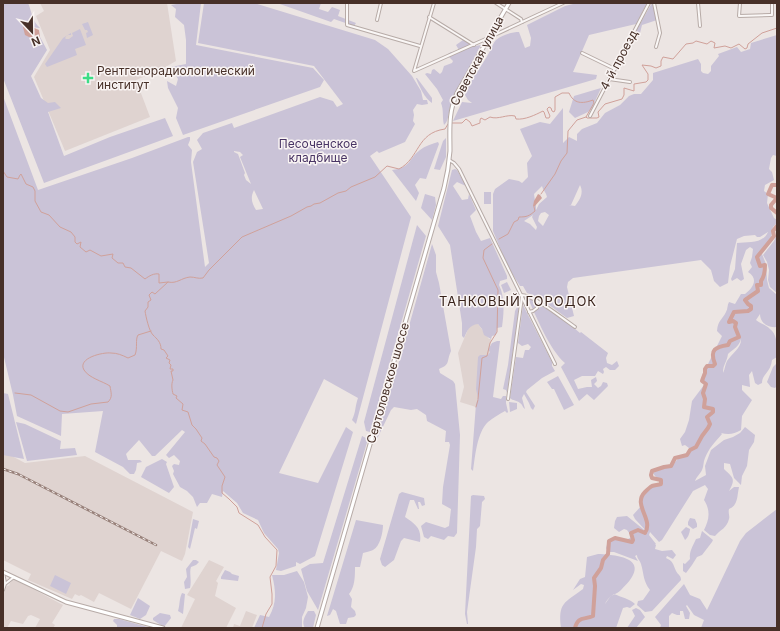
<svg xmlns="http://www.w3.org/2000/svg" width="780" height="631" font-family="Inter,sans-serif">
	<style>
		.built { fill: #dfd3d0 }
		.green { fill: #cac3d7; fill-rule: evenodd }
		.water { fill: #d0a19a }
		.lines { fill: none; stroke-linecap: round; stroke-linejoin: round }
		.stream { stroke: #d0a19a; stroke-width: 1 }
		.river { stroke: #d0a19a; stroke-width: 4 }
		.street-casing { stroke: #b7aba7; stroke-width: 4 }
		.secondary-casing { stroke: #b7aba7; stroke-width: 5 }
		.street { stroke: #faf7f6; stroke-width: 2 }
		.secondary { stroke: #fff; stroke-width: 3 }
		.rail-casing { stroke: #98817a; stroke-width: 2.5 }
		.rail { stroke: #f9f4f3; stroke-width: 1; stroke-dasharray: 3; stroke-linecap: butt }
		.poi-dot { fill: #3cdd86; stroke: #f9f4f3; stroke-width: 1.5 }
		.labels { text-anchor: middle; stroke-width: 3; stroke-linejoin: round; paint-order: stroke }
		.street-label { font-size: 12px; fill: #473028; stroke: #f9f4f3 }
		.poi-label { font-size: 12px; fill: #473028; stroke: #f9f4f3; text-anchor: start }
		.park-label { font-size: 12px; fill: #483464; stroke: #f9f4f3 }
		.neighbourhood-label { font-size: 13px; letter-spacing: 1px; fill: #38221a; stroke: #f9f4f3 }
	</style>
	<rect width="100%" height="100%" fill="#ece5e3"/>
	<g class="built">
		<path d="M40 3H167L176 61 160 70 136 80 150 117 65 151 34 77 50 50 36 16 44 11Z"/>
		<path d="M474 324H478L489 339H491L489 357 476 407 460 402 464 387 458 353 469 327Z"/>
		<path d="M3 454H8L25 463 85 456 193 512 185 554 182 561 161 551 131 609 99 593 94 602 81 595 79 596 75 594 72 599 28 580 31 574 3 560Z"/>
		<path d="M209 560 224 567 216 581 218 583 215 596 236 608 226 628H181L195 599 187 595Z"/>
		<path d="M13 580H16L63 605 52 623 55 625 53 628H35L40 619 31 615 28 616 23 624 11 621 7 628H3V595L7 586 10 585 9 584Z"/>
		<path d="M246 611 257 615 252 628H233L234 624 240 626Z"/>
	</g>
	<g class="green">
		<path d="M3 3H28C32 12 32 21 40 28L31 27 32 37 37 40 40 37 47 50 31 76 41 98 48 103 55 102 61 108 48 112 64 156 110 137 165 118 173 136 44 183 3 78Z"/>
		<path d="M182 3H201L196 45 313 68 324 80 320 87 183 135 176 118 178 108 168 88 167 81 176 86 178 79 175 74 162 73 166 68 186 64V40L184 25 175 17 176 9 171 5Z"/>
		<path d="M204 3H254L375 40 388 49 412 76 421 91 423 100H427L428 104 422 105 417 104 413 110 414 115 413 121 415 124 405 142 379 153 377 151 370 156 411 217 356 424 352 420C356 412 355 406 358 398L324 379 279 473 318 483 346 427 353 432 315 556 300 564 296 562V566L281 571 276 570 279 553 278 549 264 533 258 520 243 513 237 503 223 491 222 497 212 494 207 503H200L197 507 193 497 187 491 180 487 173 474 174 471 172 466 174 464 179 465 180 461 174 455 169 458 166 455 185 432 182 430 155 456H152L139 440 126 454 128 460H140L142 462 137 463 136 470 134 474H130L123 467 95 452 103 411 62 414 61 436 17 416 13 395 3 353V96L38 190 132 158 188 137H190V140L188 145 192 150 191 162 205 267 209 263 193 162 197 152 202 149 197 140 203 133 232 123 234 128 320 97 333 101 337 107 343 104 314 66 198 43ZM234 151 240 152 243 155 240 157 251 184 246 180 244 175 245 173 238 154 234 152ZM254 190 263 209 256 210C252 203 250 198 254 190Z"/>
		<path d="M277 3H321L319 9 328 12 332 7 340 10 338 16 356 23 354 26 334 19 331 22Z"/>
		<path d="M577 3H647L636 24 589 35 573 72 597 75 596 79 453 121 462 102 472 103 468 100 465 95C472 76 481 68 490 51 492 48 493 43 496 40 502 35 512 32 519 32L525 48 530 46 531 38 527 25 565 6Z"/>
		<path d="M652 3H654L657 20 642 25 639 37 633 36Z"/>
		<path d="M88 22 93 35 87 38 86 33 88 32 87 30H85L82 24Z"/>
		<path d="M80 29 86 45 75 49 77 55 47 67 45 64 63 38 71 33V35H67L65 38 66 39H69L73 36 72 33Z"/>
		<path d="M777 35V156L773 155 771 158 769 169 772 172 774 180 765 185 764 191 768 194 767 203 774 218 777 220V223L773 227 771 238 773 240 762 254 766 264 767 280 769 288 777 295V327C768 328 760 323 760 314L756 320C761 324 766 325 770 329 778 335 777 348 777 357L772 360C771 372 762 374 762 383L758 385 755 383 752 371 749 375 750 387 742 385V390L752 400 742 416 741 430C734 434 729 435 721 433L722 434C715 442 709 448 705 458 703 462 704 466 702 470 700 474 697 476 695 481L706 475 705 466 711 450 724 440 733 437 740 433 745 427 755 435 754 442 749 450 747 466 742 476 741 485 734 478 730 464 724 463V469C733 478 736 478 729 491L734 487H739C737 496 738 506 729 509 728 513 730 516 729 519 727 528 720 530 715 536L710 535 704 530C709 520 711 511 704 500L708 489 705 485 693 491 662 540 659 542 650 532 649 535 656 544H655L656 545 655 549 662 551 672 550 676 555 673 559 667 556 666 558C673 561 673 564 676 571 678 575 681 575 681 580L652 611 645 612 637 605 638 601 643 600 650 590C643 581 644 574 641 564 640 560 637 559 637 555L635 556 638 561 614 552H608L606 548 608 542 611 539H628L632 537 627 530 624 529 619 532 614 528 615 521 617 517 627 516 648 533 635 519 633 515 642 505V498L647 492 652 487 663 485 661 480 655 476 653 473C658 469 665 469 671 466 675 464 675 461 678 459 683 457 686 457 690 453L689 448 685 445 682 446 680 439 685 432 689 420 692 401 704 385 702 376 705 368 708 364 722 336 717 331C718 320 722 320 726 312 728 309 727 305 729 302L735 304 741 294H745C753 288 759 279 748 272L752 267 750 263 752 257 753 249 750 247 746 250 741 264 744 279 741 281 737 278 732 281 731 279 735 269 737 243C748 242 763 244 768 232L760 237H757L755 235 744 236 737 239 730 266 728 283 720 287 714 281 711 270 701 260 573 278 568 282 567 287 574 316 567 318 538 297 527 293 523 286H520L508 267 493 231V194L495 189 509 179 519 181 522 183 528 177 527 163 532 156 520 129 540 122 550 124 563 108V143L569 137 577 141V134L582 129 597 123 605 113 620 105 629 96 634 94H641L653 80V73L698 59 701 64V71L703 73 708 74 711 71V66L719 56 718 54 737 47 741 52 750 49 751 43ZM580 185C584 193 580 200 575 206L569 205H571ZM542 186C543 190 546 192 547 197L539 204 536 210V203L535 201 534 194ZM545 212 549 215 543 226 538 221 539 216 541 213ZM533 215 532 217 537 227 536 230 530 224 524 221ZM741 339C742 347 732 354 727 361 725 365 725 369 723 373 723 364 727 362 728 354 733 349 739 347 741 339Z"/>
		<path d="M463 40 475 46 481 45C471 65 460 84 451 105 448 112 449 121 444 125 442 117 444 110 441 103L443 100 437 89 425 74 427 73 431 74 432 70 434 69 440 74 442 72 444 66 452 63 453 61 449 57 448 54 451 52 456 53 459 52V50L456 45Z"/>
		<path d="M416 78H417L432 98V103C425 99 419 86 416 78Z"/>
		<path d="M601 88 592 108 588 112 575 118 569 112 574 96Z"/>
		<path d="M446 138V157L440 170 434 169 443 141Z"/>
		<path d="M438 142 439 144 426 179 420 178 415 185 419 193 416 201 392 170C411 168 408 159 420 150 425 146 432 144 438 142Z"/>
		<path d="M455 169 457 170 466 186 457 182 453 186 462 200 468 199 469 194 476 210 470 216 476 232 481 241 490 238 507 276V279L500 281 499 285C505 297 504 313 502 327L497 328 496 335 492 336 491 339 484 335 482 329 478 324C469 325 467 331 464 338L462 336V323L450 245 438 226 452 170Z"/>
		<rect x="484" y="192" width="7" height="12"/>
		<path d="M425 194 435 197 436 205 432 220 421 208Z"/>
		<path d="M417 225 426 236 370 432 366 431 364 422Z"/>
		<path d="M777 234V293L770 287 768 280 769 270 767 262 763 255 774 241Z"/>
		<path d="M432 244 436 255V272L439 283 451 351C446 362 451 364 439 369L440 373 453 381 455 384 460 435 457 533 454 537 448 536 444 540 431 536 428 539 424 537 421 526 426 522 445 528 449 526 451 509 442 504 443 487 450 445 449 442H445L446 431 427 421 426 415 417 409 411 410 394 407 391 410 377 439 376 438 388 392 395 376Z"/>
		<path d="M507 282 511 290 504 293 501 285Z"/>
		<path d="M527 296 568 323 580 333 581 332 608 353 606 358 607 363 612 365 617 361 619 366 615 370H610L606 367 603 369 604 372 603 374 598 371 595 376H582L574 380 578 389 587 387H592L591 380 596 377 597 381 594 384 598 388 601 386 603 382 607 383 608 386 594 400 587 394 579 401 561 367 565 363C549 349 536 316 527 296Z"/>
		<path d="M523 305 552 362V366L555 371 542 378 527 390 526 392 535 406 533 410 531 408 529 403 524 394 522 398 525 409C522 407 523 405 520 403 517 400 513 401 510 398L516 357 523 358 525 350H529L531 347 528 344 522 346 518 343Z"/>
		<path d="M517 307 519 308 507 393 506 390 503 389 508 365 515 311Z"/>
		<path d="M497 341H500L493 397 501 399 503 396H506V403L508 412 507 413 505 411C499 414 493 418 488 422 477 432 475 457 473 471L471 469 476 404 478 398 476 389 478 357 480 355H488L490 352 488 350 492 343Z"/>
		<path d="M777 363V386L775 388 771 387 767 382 773 367Z"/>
		<path d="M558 376 574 405 564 410 554 389H552L547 382Z"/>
		<path d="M3 393 8 394 24 459 3 455Z"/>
		<path d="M509 402 517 403V409L510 412Z"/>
		<path d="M16 422 25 424 61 441 60 449 75 448 77 455 27 461Z"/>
		<path d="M362 436 368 439 318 610 307 591 301 569 310 564 323 563Z"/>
		<path d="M162 459 167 462 166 464 174 487 169 493 141 477 146 467Z"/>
		<path d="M402 492 424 498 425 505 422 506 420 502H418L419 509H418L414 500H410L405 517C415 524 422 528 420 542L404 538 401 541 394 560 385 567 382 565 380 559 399 494Z"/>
		<path d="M473 495 484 496 485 499 482 502 480 526 477 529 476 547 467 612 468 624H467L465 614 471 496Z"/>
		<path d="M777 509V628H701L704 620 694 615 687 605 686 606 690 613 689 619H685L683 611H680V615H677L672 613 669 616V628H660L661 625 655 617 684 584 690 595 700 599 707 610 740 541 746 533Z"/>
		<path d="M690 518 695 519 697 524V527L693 529 688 525V522Z"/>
		<path d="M193 519 199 521 197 529 195 528 190 549 188 547Z"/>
		<path d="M356 520 383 525C383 532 380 547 373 550 371 551 367 552 363 553L360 567H355C355 576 355 587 349 594L352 599 351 607 355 611 356 615 354 617 348 618 346 624H340L336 611 333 609 330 615 327 616Z"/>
		<path d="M686 527 690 529C690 532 688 538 685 540L681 532Z"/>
		<path d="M702 531 713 540 712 542 702 555 697 557 692 565 686 573 683 571V563L685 564 690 559C689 551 693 546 696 539L700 538Z"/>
		<path d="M598 554C625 555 652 561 621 590 613 597 611 593 605 604L610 597 614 594C621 597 630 599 635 604L630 608 627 607 623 608 616 628H561C558 603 564 603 583 589L584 585 581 584 573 590 580 579 585 577 587 557Z"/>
		<path d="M193 560H196L199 562 196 565 191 567C189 572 192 581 190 588L185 589 184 582 187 577 186 569Z"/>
		<path d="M225 570 230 572 232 574 239 576 238 581 221 579V577Z"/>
		<path d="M297 571 304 582 308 597 306 608 302 617V628L283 627 254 628 260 615 269 617C277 603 276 591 272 575H284Z"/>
		<path d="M55 575 71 583 66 594 50 586Z"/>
		<path d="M182 593 185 594 183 614 178 611C180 605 179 599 182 593Z"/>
		<path d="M138 598 150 606 146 615 140 619 130 615Z"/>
		<path d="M636 608 640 610 645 617 636 628H627L635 616 632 610Z"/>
		<path d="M308 611H314L316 615 313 628H305C301 622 305 616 308 611Z"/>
		<path d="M160 613 170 615 171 618 164 627 153 620V618Z"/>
		<path d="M114 619H119L151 628H117V625L113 621Z"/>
	</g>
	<g class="water">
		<path d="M25 24 39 30 40 37 37 40H34L32 37H29L25 35 23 27Z"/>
		<path d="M538 194 540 195 542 198 534 207 533 206 534 201Z"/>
	</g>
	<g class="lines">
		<g class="stream">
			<path d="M451 123H462L466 119 470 122 472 126 480 123V120L481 118 485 120 490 117C498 120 507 114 515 116L516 119C525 120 535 115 543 111L544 112 546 118H549L550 116 547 109 549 107 551 108 552 111 554 112 555 110V97L562 93H569C574 104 582 104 593 100L594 103 586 117 587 118H597L599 117 598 112 605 104 622 99 624 95V88L634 91V84L646 82 648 80V74L642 65 651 66 656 68 661 66V61L663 57 673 59 686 44 693 43 696 41 707 44 711 41 715 43 714 48 725 46 731 48 739 44 745 49 747 48 748 44 762 33 777 28"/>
			<path d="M3 171 7 177 18 179 20 175 21 174 26 184 33 187 35 191V201L41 212 49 215 60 227 71 232 75 237V242L77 244 81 242 80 247 86 252 90 250 101 256 113 254 112 258 118 263H123L125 267 131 268 145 279C149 276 154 273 159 274V283L168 282"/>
			<path d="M541 194 555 174 561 161 567 153 568 131 577 120 586 117"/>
			<path d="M499 239 508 234 514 222 518 220 519 217C527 217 529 216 535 211L534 207"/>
			<path d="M15 393 31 395 60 411 68 412 91 404 108 402C113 397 111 393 110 386 102 381 89 378 84 370 77 358 103 352 111 353 117 353 122 355 128 358L135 355C138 347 135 340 138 335L151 331"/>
			<path d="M478 399 482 358 487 356 490 343 497 332 498 290 483 258 484 250 492 244"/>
			<path d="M476 407 478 400"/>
			<path d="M262 628 266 614 272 604V594L270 577 276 566 277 550 265 537 258 525 239 513 237 507 229 499 222 493V486L225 477 217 465 219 461 217 458 214 457 205 444 201 441 202 438 196 429 192 425 188 412 182 410 183 404 176 398 177 396 173 394C172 390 171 384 173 380L171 371H173V369H170L171 365 169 363 170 360 166 358 168 356 164 350 161 349C161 342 157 339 153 335 149 331 146 317 145 311L148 307V302L151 300 149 295 152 292 155 294 168 282C177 284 181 278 190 277 195 277 198 279 203 278L209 270 242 237 291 216 307 207 311 206 314 204 320 203 338 193 346 191 351 187 375 177 387 166 399 169C420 158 416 133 445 129L448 124"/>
		</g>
		<g class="river">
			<path d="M777 185H772L768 194 777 198 771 205V208L777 213"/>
			<path d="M575 628C578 616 584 620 593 616L595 586 594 578 601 568 603 560 608 554 609 541 615 538 632 542 633 540 631 533 638 530 645 533C654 519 632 505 645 492 647 490 650 487 652 486 655 485 658 485 661 484V480L652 478 651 475 652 471 664 467 671 466 675 458 687 455 690 450 696 447 702 436 708 428 710 424 707 417 713 412V409L704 407 705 399 703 393 706 384 702 381 703 378 705 373V369L707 366H713L715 364C709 349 716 347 728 345L730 341 739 337 735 327 736 323 733 321 729 322 734 312 748 311 751 309V306L748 304 745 300 758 291 757 285H761V281C764 277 765 270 765 265L760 266 757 257 774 236 773 231 777 226"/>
		</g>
		<defs>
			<g id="street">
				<path d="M347 3V25L420 46"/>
				<path d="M434 3 414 71 488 38 563 3"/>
				<path d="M496 3 521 19 522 22"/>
				<path d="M654 3 660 33 656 47"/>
				<path d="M698 3 700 26"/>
				<path d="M740 3 739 16 770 15H772V3"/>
				<path d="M429 17 474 45"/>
				<path d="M377 20 381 3"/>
				<path d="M582 53 615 69"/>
				<path d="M609 79 630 82"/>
				<path d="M590 116 649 3"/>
				<path d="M449 160 454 163 459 169 555 364"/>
				<path d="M521 295C534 295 563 319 575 327"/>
				<path d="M529 312 533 311 537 308V301"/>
				<path d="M508 399 522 297"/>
				<path d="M3 572 5 583"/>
				<path d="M3 590 5 584 14 577"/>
			</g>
			<g id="secondary">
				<path d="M3 572 66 602 163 628"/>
				<path d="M317 628 444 188C447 176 449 164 450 151 450 129 448 113 457 93L509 3"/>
			</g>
		</defs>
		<use href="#street" class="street-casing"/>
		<use href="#secondary" class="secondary-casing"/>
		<use href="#street" class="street"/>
		<use href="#secondary" class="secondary"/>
		<defs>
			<path id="rail" d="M3 469 18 474 156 545"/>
		</defs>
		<use href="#rail" class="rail-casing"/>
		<use href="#rail" class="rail"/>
	</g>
	<path class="poi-dot" d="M86 72h4v4h4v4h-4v4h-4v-4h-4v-4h4z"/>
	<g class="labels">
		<g class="street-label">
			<text transform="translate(619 60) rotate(-62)" y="4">4-й проезд</text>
			<text transform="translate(477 61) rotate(-62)" y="4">Советская улица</text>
			<text transform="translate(388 383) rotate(-74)" y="4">Сертоловское шоссе</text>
		</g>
		<g class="poi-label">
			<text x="97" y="75">Рентгенорадиологический<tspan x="97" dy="14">институт</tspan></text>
		</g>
		<g class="park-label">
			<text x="318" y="148">Песоченское<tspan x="318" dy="14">кладбище</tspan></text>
		</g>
		<g class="neighbourhood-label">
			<text x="518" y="306">ТАНКОВЫЙ ГОРОДОК</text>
		</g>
	</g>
	<rect width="780" height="631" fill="none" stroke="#473028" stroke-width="8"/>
	<g transform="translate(32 32) rotate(158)" stroke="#f9f4f3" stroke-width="3" paint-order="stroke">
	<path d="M0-3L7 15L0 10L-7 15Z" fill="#473028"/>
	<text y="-6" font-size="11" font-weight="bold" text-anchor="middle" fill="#473028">N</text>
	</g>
</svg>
